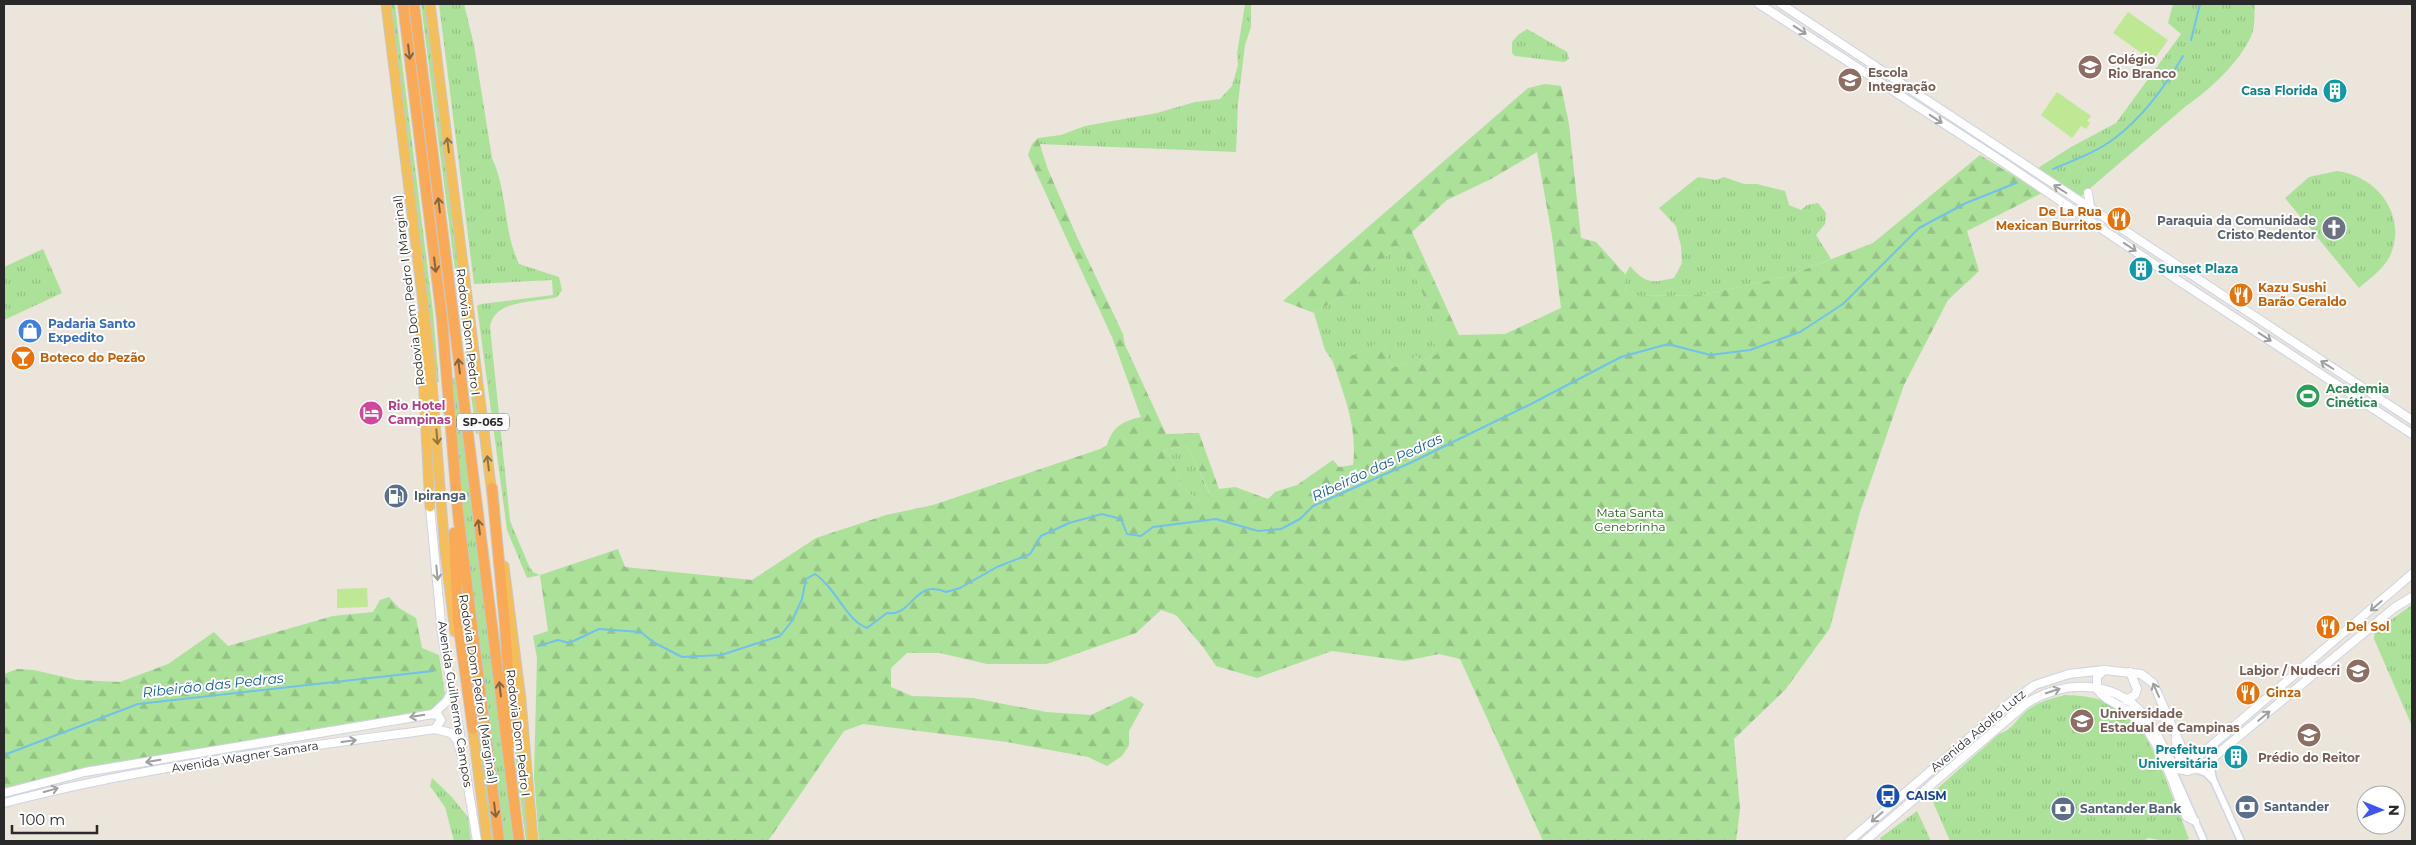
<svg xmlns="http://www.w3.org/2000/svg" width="2416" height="845" font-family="Montserrat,sans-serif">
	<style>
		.grass { fill: url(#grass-tufts) }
		.forest { fill: url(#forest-firs); fill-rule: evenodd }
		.pitch { fill: #bfe894 }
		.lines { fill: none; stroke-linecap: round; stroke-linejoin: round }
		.stream { stroke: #70c2eb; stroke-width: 2 }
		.tertiary-casing { stroke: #d0d3e2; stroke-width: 9 }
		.secondary-casing { stroke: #d0d3e2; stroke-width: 10 }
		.trunk-casing { stroke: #c7c7c7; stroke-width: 11 }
		.motorway-casing { stroke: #c7c7c7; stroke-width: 12 }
		.tertiary { stroke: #fff; stroke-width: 6 }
		.secondary { stroke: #fff; stroke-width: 8 }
		.trunk { stroke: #f4bf5a; stroke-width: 9 }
		.motorway { stroke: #faa957; stroke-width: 10 }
		.oneway { stroke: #9f9f9f }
		.oneway2 { stroke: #87633e }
		.oneway3 { stroke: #8e7442 }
		.labels { text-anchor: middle; stroke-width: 4; stroke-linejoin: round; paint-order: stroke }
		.shield { fill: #fff; stroke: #696969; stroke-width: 1 }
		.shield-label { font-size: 11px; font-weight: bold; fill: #292929 }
		.education-label { font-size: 12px; font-weight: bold; fill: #785e54; stroke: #fff; text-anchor: start }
		.culture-label { font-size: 12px; font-weight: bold; fill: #0d838f; stroke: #fff; text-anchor: end }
		.food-label { font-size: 12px; font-weight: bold; fill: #c56008; stroke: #fff; text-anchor: start }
		.worship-label { font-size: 12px; font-weight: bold; fill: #5b616d; stroke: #fff; text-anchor: end }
		.street-label { font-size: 12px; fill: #292929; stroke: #fff }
		.shop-label { font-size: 12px; font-weight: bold; fill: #366cbe; stroke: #fff; text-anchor: start }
		.leisure-label { font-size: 12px; font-weight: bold; fill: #27864d; stroke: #fff; text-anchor: start }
		.hotel-label { font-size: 12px; font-weight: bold; fill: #b23c85; stroke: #fff; text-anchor: start }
		.service-label { font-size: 12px; font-weight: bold; fill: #4e5e75; stroke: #fff; text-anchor: start }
		.park-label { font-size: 12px; fill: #25641b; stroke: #fff }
		.transit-label { font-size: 12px; font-weight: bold; fill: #164399; stroke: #fff; text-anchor: start }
		.water-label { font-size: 14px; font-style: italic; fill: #115f96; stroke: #fff }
	</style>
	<defs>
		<pattern id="grass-tufts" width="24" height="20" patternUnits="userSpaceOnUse" patternTransform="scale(1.25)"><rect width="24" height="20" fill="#ace199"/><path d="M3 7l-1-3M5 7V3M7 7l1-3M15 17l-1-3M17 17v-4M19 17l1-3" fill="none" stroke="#94c184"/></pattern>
		<pattern id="forest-firs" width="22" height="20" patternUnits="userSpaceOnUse" patternTransform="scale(1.25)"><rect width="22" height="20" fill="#ace199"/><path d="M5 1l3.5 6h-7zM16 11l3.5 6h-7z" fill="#94c184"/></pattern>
	</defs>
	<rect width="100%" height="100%" fill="#ebe5db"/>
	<g class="grass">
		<path d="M390 4H395L399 38 433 312 439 382H437Z"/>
		<path d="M421 4H426L472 359 478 434H476Z"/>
		<path d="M439 4H464L474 45 492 158C508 192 503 231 519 264L559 277 562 290 557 297C534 303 494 299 490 327L510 521 529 566 533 572 540 575 527 578 507 530 477 306 481 304 553 295 552 280 474 284Z"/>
		<path d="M1245 4H1251V27L1245 45 1238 103 1236 152 1039 144 1038 138 1061 135 1085 126 1157 113 1195 102 1220 99 1232 86 1238 65 1237 54Z"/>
		<path d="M2173 4H2255C2254 12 2255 23 2253 31 2245 57 2209 91 2186 106L2080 197 2038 168 2071 147 2116 123 2181 34 2168 23Z"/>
		<path d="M1527 29 1567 52 1569 59 1564 62 1515 56 1512 53V42L1518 35Z"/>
		<path d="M2337 171C2378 176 2409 217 2389 258 2382 270 2369 279 2359 288L2285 198 2309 177Z"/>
		<path d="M1698 177 1716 180 1724 177 1744 184H1757L1785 191 1789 205 1801 210 1807 205 1818 203 1826 213 1825 224 1816 235 1831 259 1785 277 1703 295 1626 296 1625 275 1630 266C1646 284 1651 283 1674 278L1682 263 1681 246 1676 226 1659 208Z"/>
		<path d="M1400 243 1441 335 1437 354 1422 361 1416 356 1406 363 1391 368 1385 347 1365 355H1343L1333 362 1325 350 1314 313 1346 294Z"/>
		<path d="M43 249 62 293 4 320V267Z"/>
		<path d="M456 377 514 841H504L464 522 452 378Z"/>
		<path d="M1187 446 1210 494 1200 501 1182 488 1171 457 1163 450Z"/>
		<path d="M460 588 465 622H467L494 841H491L478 731 464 650Z"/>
		<path d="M2412 605V726L2374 639 2375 631Z"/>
		<path d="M509 636 524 766 528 841H526L516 767Z"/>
		<path d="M2066 695C2125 696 2143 724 2164 775 2172 796 2181 817 2189 839 2176 844 2162 841 2149 838L2142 841H1950L1930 795 1999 734C2012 729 2013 724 2023 714 2034 703 2051 698 2066 695Z"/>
		<path d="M432 778 451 796 468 817 471 841H454L445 807 430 786Z"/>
		<path d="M1917 811 1931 841H1881L1880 838Z"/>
	</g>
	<g class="forest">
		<path d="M1545 84 1561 86 1569 124 1581 238 1596 242 1625 274 1626 296 1703 295 1785 277 1873 243 1980 155 2042 193 1967 231 1979 271 1948 300 1904 385 1860 512 1830 628 1785 690 1734 739 1740 809 1736 841H1543L1460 659 1439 654 1405 661 1332 651 1257 678 1216 666 1203 647 1176 615 1161 610 1136 633 1047 664H987L940 653H907L891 668V687L912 696 973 698 1046 712 1091 715 1131 696 1144 704 1129 731V745L1122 756 1107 766 1088 757 1007 742 863 724 844 731 768 841H539L534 777 537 658 533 636 548 631 540 575 618 549 625 567 752 580 816 538 886 515 933 505 1100 449 1107 445C1113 426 1123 421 1141 417L1112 337 1028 155 1032 144 1038 138 1047 167 1077 237 1123 334 1125 345 1166 434 1199 433 1219 489 1235 487 1268 499 1275 492 1297 485 1333 460 1339 467 1353 465C1358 429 1344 395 1333 362L1342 355H1365L1377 341 1385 347 1391 368 1406 363 1416 356 1422 361 1437 354 1434 342 1441 335 1400 243 1346 294 1314 313 1283 301 1528 88ZM1537 152 1552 236 1561 308 1505 334 1459 335 1412 232 1447 200 1491 179ZM1187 446 1210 493 1200 501 1182 488 1171 457 1163 450Z"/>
		<path d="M389 597 399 608 416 618 422 648 439 655 445 694 436 708 425 713 87 768 4 788V674L17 669 34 670 77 680 120 682 168 664 214 632 228 646 333 616 373 612 380 600Z"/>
	</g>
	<g class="pitch">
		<path d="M2128 12 2168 40 2153 61 2113 33Z"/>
		<path d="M2057 92 2091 116 2087 121 2090 123 2086 129 2081 126 2072 138 2041 115Z"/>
		<path d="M367 588 368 607 337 608V589Z"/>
	</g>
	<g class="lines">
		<g class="stream">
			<path d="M2191 40 2200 4"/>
			<path d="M2053 169C2074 160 2097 152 2115 138 2143 117 2166 85 2183 56"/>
			<path d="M538 646 558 640 569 643 599 629 641 632 653 642 682 657 721 655 780 636 792 621 802 599 806 579 815 574C836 588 846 620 867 628L887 613C913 617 914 578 946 592L960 588 997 567 1030 554 1041 536 1069 523 1102 514 1121 519 1127 534 1141 536 1153 527 1216 519 1258 531 1281 529 1300 519 1313 506 1410 463 1529 405 1621 357 1668 344 1710 355 1750 350 1800 332 1843 304 1919 228 1966 203 2016 183"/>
			<path d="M4 755 138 704 433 671"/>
		</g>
		<defs>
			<g id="tertiary">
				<path d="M2214 759 2211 769 2213 779 2241 841"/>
				<path d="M2169 762 2204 841"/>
				<path d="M2195 769 2206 773 2213 780"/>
			</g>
			<g id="secondary">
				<path d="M1759 4 1994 156 2179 281 2412 434"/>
				<path d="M1781 4 2412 420"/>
				<path d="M2088 193 2090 207"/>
				<path d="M430 507 442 634 462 746"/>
				<path d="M2104 670 2097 677V689C2105 702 2124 705 2135 716 2160 740 2172 780 2184 812L2187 817 2195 821"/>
				<path d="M2126 700 2135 695 2137 689 2130 672"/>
				<path d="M433 714 438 715 441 720 435 729"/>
				<path d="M2176 740C2177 755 2180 765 2195 769"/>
				<path d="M464 762 477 841"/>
				<path d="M4 793 85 772 433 714 447 701 453 689"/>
				<path d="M4 803C145 766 291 749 435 729L451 733 457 740 465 766"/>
				<path d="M1849 841 2012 701 2035 685 2069 674 2104 670 2141 674 2153 683 2184 753 2189 756 2198 757 2412 574"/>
				<path d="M1865 841 2027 703C2068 678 2121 680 2150 723 2161 738 2165 757 2178 769L2188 771 2204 765 2394 608 2412 597"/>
			</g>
			<g id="trunk">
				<path d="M386 4 430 358 445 552 455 632"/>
				<path d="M430 4 492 494"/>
				<path d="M420 317 430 507"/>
				<path d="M504 566 521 700 533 841"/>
				<path d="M472 724 487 841"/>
			</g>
			<g id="motorway">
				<path d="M403 4 442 319 458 513 499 841"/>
				<path d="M414 4 519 841"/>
				<path d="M492 488 505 625 513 742"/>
				<path d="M454 533 458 621 473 729"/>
			</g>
		</defs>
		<use href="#tertiary" class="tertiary-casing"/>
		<use href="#secondary" class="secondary-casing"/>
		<use href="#trunk" class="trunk-casing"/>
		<use href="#motorway" class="motorway-casing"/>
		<use href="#tertiary" class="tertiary"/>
		<use href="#secondary" class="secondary"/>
		<use href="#trunk" class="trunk"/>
		<use href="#motorway" class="motorway"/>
	</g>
	<defs><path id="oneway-shaft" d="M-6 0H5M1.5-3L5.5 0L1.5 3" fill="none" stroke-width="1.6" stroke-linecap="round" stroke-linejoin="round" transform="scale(1.25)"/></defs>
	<g class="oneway">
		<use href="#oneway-shaft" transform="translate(1800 30) rotate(33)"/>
		<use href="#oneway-shaft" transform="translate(1936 119) rotate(33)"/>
		<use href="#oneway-shaft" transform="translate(2060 189) rotate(-148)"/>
		<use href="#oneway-shaft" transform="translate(2130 247) rotate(34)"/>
		<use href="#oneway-shaft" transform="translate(2265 337) rotate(33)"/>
		<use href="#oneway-shaft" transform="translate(2327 365) rotate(-148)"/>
		<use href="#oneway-shaft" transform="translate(437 573) rotate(85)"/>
		<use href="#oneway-shaft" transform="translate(2376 606) rotate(139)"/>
		<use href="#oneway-shaft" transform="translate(2156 690) rotate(-114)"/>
		<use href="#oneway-shaft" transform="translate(2053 691) rotate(-18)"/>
		<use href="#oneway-shaft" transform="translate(417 716) rotate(170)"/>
		<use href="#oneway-shaft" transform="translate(2264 716) rotate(-40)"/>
		<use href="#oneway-shaft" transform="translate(349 741) rotate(-8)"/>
		<use href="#oneway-shaft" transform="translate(153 761) rotate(171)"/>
		<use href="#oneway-shaft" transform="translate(51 790) rotate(-15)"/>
		<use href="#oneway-shaft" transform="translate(1877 817) rotate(139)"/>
	</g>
	<g class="oneway2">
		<use href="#oneway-shaft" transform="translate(409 52) rotate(83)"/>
		<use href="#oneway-shaft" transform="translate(439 205) rotate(-97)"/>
		<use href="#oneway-shaft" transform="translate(435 265) rotate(83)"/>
		<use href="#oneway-shaft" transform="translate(459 366) rotate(-97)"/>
		<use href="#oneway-shaft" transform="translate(479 527) rotate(-97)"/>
		<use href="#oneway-shaft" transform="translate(500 689) rotate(-97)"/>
		<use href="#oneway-shaft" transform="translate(495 810) rotate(83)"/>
	</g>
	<g class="oneway3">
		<use href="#oneway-shaft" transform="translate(448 145) rotate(-97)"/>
		<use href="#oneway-shaft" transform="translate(437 437) rotate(85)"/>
		<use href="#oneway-shaft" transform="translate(488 463) rotate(-97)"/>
	</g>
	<defs>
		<symbol id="school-disc" viewBox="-11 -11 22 22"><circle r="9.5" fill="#8d6e63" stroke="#fff"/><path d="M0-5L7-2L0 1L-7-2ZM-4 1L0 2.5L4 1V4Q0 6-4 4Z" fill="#fff"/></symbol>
		<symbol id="building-disc" viewBox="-11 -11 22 22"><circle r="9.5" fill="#0f9aa8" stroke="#fff"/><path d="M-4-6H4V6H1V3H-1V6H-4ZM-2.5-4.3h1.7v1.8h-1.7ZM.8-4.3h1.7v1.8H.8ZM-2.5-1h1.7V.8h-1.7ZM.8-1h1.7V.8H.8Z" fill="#fff"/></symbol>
		<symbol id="restaurant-disc" viewBox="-11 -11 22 22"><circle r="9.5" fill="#e8710a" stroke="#fff"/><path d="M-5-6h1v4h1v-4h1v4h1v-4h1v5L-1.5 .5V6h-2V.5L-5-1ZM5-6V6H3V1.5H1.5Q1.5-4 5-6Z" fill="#fff"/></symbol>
		<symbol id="church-disc" viewBox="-11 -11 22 22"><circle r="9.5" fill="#6b7280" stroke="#fff"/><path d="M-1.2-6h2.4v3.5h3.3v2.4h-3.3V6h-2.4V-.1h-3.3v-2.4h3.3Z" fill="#fff"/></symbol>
		<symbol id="shop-disc" viewBox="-11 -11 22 22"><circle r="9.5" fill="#3f7fe0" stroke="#fff"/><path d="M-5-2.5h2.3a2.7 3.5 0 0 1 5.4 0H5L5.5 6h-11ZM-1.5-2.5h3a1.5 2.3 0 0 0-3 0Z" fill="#fff"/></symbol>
		<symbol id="bar-disc" viewBox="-11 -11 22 22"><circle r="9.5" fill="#e8710a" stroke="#fff"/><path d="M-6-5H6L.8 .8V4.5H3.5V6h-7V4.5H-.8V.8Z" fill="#fff"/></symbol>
		<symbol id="stadium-disc" viewBox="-11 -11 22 22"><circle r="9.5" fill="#2e9e5b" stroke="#fff"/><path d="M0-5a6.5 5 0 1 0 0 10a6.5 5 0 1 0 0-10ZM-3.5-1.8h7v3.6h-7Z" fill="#fff"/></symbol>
		<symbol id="hotel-disc" viewBox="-11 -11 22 22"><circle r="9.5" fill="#d1479c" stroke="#fff"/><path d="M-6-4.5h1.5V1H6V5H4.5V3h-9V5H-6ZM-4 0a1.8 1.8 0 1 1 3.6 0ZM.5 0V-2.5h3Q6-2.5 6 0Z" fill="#fff"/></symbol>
		<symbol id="fuel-disc" viewBox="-11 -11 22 22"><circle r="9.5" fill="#5c6f8a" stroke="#fff"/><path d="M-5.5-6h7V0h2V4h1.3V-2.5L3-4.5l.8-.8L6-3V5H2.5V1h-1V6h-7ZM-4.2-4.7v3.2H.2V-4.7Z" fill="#fff"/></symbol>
		<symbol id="university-disc" viewBox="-11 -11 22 22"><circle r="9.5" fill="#8d6e63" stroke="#fff"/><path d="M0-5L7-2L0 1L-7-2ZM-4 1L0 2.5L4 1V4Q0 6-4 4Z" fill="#fff"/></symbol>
		<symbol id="bus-disc" viewBox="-11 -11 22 22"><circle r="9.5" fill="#1a4fb4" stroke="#fff"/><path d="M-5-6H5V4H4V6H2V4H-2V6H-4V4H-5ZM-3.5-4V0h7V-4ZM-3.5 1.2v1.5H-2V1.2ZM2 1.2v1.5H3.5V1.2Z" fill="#fff"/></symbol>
		<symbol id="bank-disc" viewBox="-11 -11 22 22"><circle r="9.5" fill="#5c6f8a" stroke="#fff"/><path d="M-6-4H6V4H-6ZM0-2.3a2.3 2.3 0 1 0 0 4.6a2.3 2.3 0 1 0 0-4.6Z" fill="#fff"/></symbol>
	</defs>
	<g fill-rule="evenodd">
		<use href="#school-disc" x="2076" y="53" width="28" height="28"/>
		<use href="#school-disc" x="1836" y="66" width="28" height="28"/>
		<use href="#building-disc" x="2321" y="77" width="28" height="28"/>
		<use href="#restaurant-disc" x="2105" y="205" width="28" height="28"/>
		<use href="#church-disc" x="2320" y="214" width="28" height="28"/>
		<use href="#building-disc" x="2127" y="255" width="28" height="28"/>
		<use href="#restaurant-disc" x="2227" y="281" width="28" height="28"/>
		<use href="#shop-disc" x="16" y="317" width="28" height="28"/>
		<use href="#bar-disc" x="9" y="344" width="28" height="28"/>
		<use href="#stadium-disc" x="2294" y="382" width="28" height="28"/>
		<use href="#hotel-disc" x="357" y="399" width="28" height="28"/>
		<use href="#fuel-disc" x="382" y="482" width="28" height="28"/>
		<use href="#restaurant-disc" x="2314" y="613" width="28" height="28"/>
		<use href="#university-disc" x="2344" y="657" width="28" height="28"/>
		<use href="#restaurant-disc" x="2234" y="679" width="28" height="28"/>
		<use href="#university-disc" x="2068" y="707" width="28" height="28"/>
		<use href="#university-disc" x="2295" y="721" width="28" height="28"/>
		<use href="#building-disc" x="2222" y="743" width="28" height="28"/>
		<use href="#bus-disc" x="1874" y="782" width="28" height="28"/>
		<use href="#bank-disc" x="2233" y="793" width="28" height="28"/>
		<use href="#bank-disc" x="2049" y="795" width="28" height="28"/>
	</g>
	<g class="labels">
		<rect class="shield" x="457" y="413.5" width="52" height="17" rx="4"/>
		<g class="shield-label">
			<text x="483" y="426">SP-065</text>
		</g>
		<g class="education-label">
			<text x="2108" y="64">Colégio<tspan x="2108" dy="14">Rio Branco</tspan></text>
			<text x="1868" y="77">Escola<tspan x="1868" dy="14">Integração</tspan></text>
			<text x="2340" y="675" text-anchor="end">Labjor / Nudecri</text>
			<text x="2100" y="718">Universidade<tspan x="2100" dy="14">Estadual de Campinas</tspan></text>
			<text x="2309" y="762" text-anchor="middle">Prédio do Reitor</text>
		</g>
		<g class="culture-label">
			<text x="2318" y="95">Casa Florida</text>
			<text x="2158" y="273" text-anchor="start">Sunset Plaza</text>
			<text x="2218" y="754">Prefeitura<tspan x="2218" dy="14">Universitária</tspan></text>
		</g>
		<g class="food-label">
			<text x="2102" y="216" text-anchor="end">De La Rua<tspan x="2102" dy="14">Mexican Burritos</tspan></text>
			<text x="2258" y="292">Kazu Sushi<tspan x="2258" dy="14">Barão Geraldo</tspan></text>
			<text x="40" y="362">Boteco do Pezão</text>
			<text x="2346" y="631">Del Sol</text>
			<text x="2266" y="697">Ginza</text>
		</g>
		<g class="worship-label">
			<text x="2316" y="225">Paraquia da Comunidade<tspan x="2316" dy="14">Cristo Redentor</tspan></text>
		</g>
		<g class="street-label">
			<text transform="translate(409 290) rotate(-97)" y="4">Rodovia Dom Pedro I (Marginal)</text>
			<text transform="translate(468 332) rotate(83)" y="4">Rodovia Dom Pedro I</text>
			<text transform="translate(478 689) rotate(81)" y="4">Rodovia Dom Pedro I (Marginal)</text>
			<text transform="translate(455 704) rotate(81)" y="4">Avenida Guilherme Campos</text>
			<text transform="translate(1978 731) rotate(-40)" y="4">Avenida Adolfo Lutz</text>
			<text transform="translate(518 733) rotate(83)" y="4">Rodovia Dom Pedro I</text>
			<text transform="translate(245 757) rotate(-9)" y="4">Avenida Wagner Samara</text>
		</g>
		<g class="shop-label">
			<text x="48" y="328">Padaria Santo<tspan x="48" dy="14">Expedito</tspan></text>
		</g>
		<g class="leisure-label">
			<text x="2326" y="393">Academia<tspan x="2326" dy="14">Cinética</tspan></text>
		</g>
		<g class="hotel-label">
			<text x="388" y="410">Rio Hotel<tspan x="388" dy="14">Campinas</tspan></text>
		</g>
		<g class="service-label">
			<text x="414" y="500">Ipiranga</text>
			<text x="2264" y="811">Santander</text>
			<text x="2080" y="813">Santander Bank</text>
		</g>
		<g class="park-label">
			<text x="1630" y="517">Mata Santa<tspan x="1630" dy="14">Genebrinha</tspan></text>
		</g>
		<g class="transit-label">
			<text x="1906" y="800">CAISM</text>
		</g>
		<g class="water-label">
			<text transform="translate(1377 467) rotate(-25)" y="5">Ribeirão das Pedras</text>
			<text transform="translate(213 685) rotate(-6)" y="5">Ribeirão das Pedras</text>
		</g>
	</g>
	<rect width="2416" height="845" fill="none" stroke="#292929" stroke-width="10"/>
	<g transform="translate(2381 810) rotate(91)"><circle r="24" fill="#ffffff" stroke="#a9a9a9"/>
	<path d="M0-4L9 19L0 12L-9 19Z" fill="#3e54f5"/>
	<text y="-8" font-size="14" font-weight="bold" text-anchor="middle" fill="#292929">N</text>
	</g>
	<path d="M12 825v8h85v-8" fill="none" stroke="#292929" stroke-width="2.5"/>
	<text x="20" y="825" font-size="15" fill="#292929" stroke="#ffffff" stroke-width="4" paint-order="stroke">100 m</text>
</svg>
